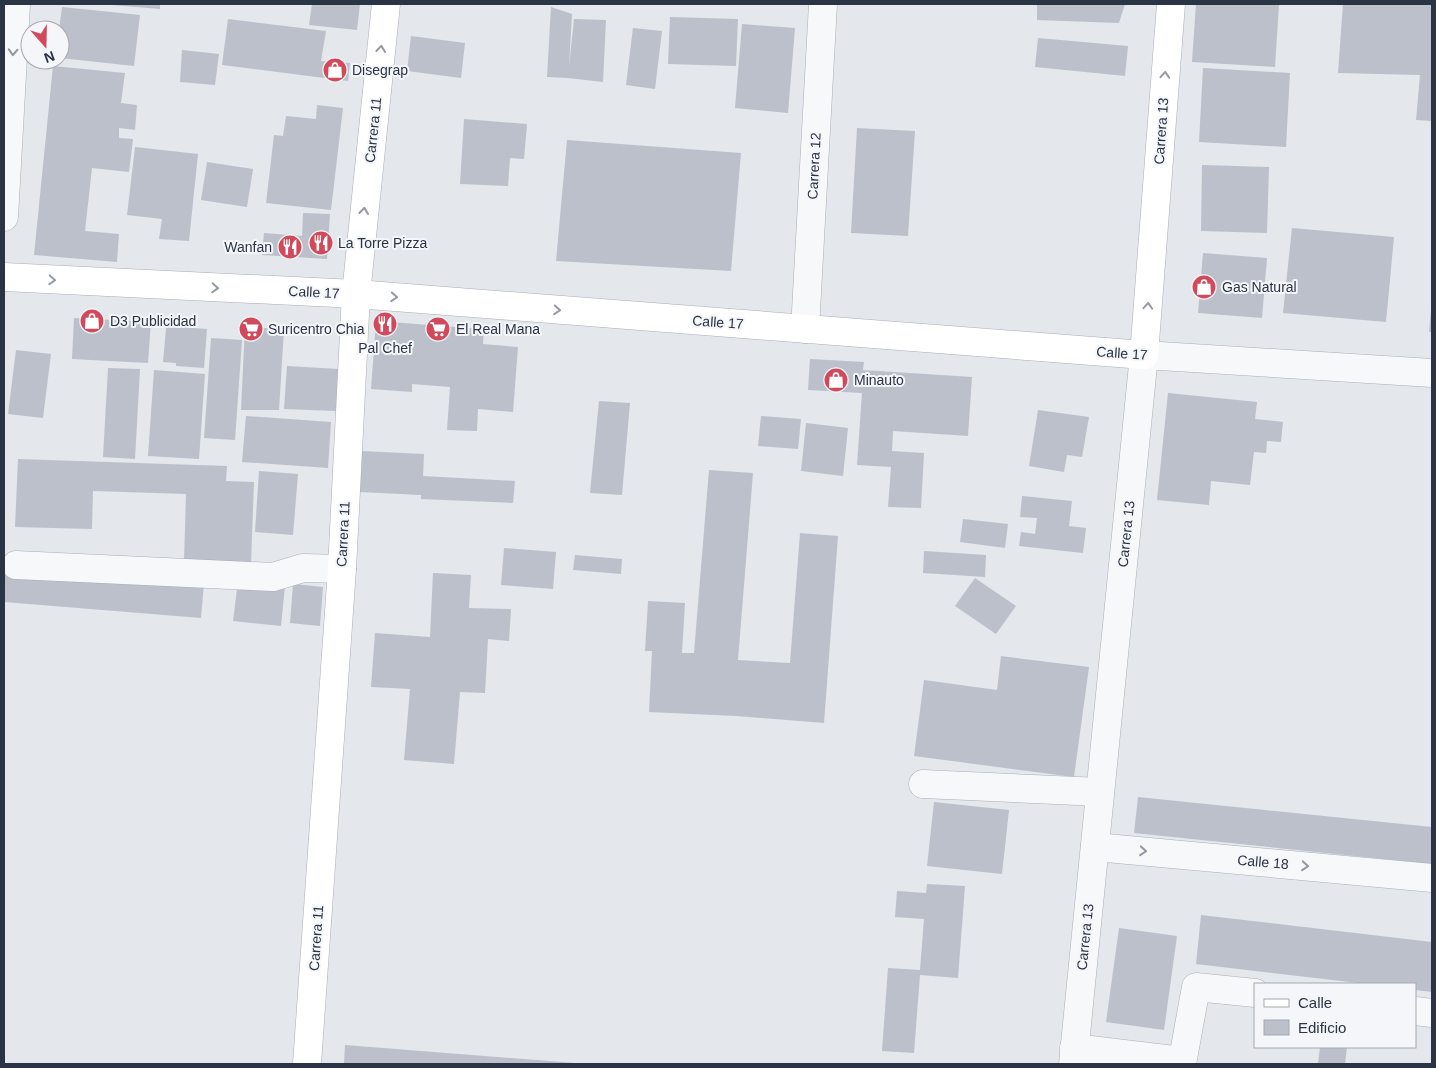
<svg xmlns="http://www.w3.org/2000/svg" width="1436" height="1068" font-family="Arial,sans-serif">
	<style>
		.building { fill: #bbc0ca }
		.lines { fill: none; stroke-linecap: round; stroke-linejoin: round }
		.street-casing { stroke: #a9aeb7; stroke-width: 29 }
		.secondary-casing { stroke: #a9aeb7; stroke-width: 29 }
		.street { stroke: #f7f8fa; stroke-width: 28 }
		.secondary { stroke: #fff; stroke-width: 28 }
		.oneway { stroke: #959aa2 }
		.oneway2 { stroke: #9196a0 }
		.labels { text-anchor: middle; stroke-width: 4; stroke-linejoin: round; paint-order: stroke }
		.poi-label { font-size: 14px; fill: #2b3445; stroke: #f4f6f9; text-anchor: start }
		.street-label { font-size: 14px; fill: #2b3445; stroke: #f4f6f9 }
	</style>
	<rect width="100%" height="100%" fill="#e4e7ec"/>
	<g class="building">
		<path d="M112 4H160V9L112 5Z"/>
		<path d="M312 4H360L357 30 309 25Z"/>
		<path d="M1037 4H1125L1119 23 1037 20Z"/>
		<path d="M1196 4H1279L1275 67 1192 62Z"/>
		<path d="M1343 4H1432V121L1416 120 1420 75 1338 73Z"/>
		<path d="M62 7 140 15 134 66 60 58 59 30Z"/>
		<path d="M551 7 572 14 569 67 574 19 606 20 603 82 568 78 547 77Z"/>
		<path d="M670 17 738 19 736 66 668 64Z"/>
		<path d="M228 19 326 31 321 61 350 63 348 81 222 65Z"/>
		<path d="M742 24 795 28 788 113 735 108Z"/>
		<path d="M633 28 662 31 655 89 626 85Z"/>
		<path d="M411 36 465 43 461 78 407 71Z"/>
		<path d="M1038 38 1128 46 1125 76 1035 67Z"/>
		<path d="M182 50 219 54 215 85 180 82Z"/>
		<path d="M53 66 125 73 121 103 137 105 135 130 119 128V138L133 139 129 172 92 168 85 231 119 234 117 262 34 255Z"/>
		<path d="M1203 68 1290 73 1286 147 1199 142Z"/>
		<path d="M317 105 343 108 331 210 266 203 274 135 283 136 286 116 316 119Z"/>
		<path d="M464 119 527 124 524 159 510 158 508 186 460 184Z"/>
		<path d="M857 128 915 131 908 236 851 233Z"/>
		<path d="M567 140 741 153 731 271 556 261Z"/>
		<path d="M135 147 198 154 189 241 159 239 162 219 127 215Z"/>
		<path d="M207 162 253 169 247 207 201 200Z"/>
		<path d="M1202 165 1269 167 1267 233 1201 231Z"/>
		<path d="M303 213 330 214 327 259 262 255 264 233 302 236Z"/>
		<path d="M1292 228 1394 237 1386 322 1283 313Z"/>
		<path d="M1203 253 1267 258 1262 318 1198 313Z"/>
		<path d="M1431 311H1432V332H1429Z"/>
		<path d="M74 318 151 322 148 363 72 359Z"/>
		<path d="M167 318 195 321 194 328 207 329 204 368 176 366V363L163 362Z"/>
		<path d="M376 321 484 329 483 344 518 347 513 412 478 409 477 431 447 430 450 387 412 384V392L371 389Z"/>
		<path d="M245 327 284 329 279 410H241Z"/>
		<path d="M211 338 242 340 235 440 204 438Z"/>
		<path d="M16 350 51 354 43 418 8 414Z"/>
		<path d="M810 359 864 362 863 370 972 377 968 436 893 431 892 451 924 453 921 508 888 507 891 467 857 465 862 393 808 390Z"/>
		<path d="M287 366 339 369 336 411 284 409Z"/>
		<path d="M108 368 140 369 135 459 103 457Z"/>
		<path d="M154 370 205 374 199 459 148 456Z"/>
		<path d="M1168 393 1257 402 1255 419 1283 422 1281 442 1267 441 1266 453 1254 452 1250 485 1211 481 1209 505 1157 500Z"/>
		<path d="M599 401 630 403 622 495 590 493Z"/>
		<path d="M1038 410 1089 417 1082 457 1067 455 1064 472 1029 466Z"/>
		<path d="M246 416 331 422 328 468 242 462Z"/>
		<path d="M761 416 801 419 798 449 758 446Z"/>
		<path d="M806 423 848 428 843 476 801 471Z"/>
		<path d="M361 451 424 454 423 476 515 481 513 503 421 499V495L359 492Z"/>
		<path d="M18 459 227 466 226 481 254 482 251 564 184 562 186 494 93 491 92 529 15 527Z"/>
		<path d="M709 470 753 473 738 660 790 663 800 533 838 536 824 723 736 716 649 712 652 651H645L648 601 685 603 682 653H694Z"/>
		<path d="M259 471 298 474 293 535 255 532Z"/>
		<path d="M1022 496 1072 501 1069 526 1086 528 1083 553 1019 546 1021 532 1035 534 1037 518 1020 517Z"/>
		<path d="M963 519 1008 524 1005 548 960 542Z"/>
		<path d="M504 548 556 552 553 589 501 585Z"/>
		<path d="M924 551 986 555 985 577 923 573Z"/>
		<path d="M575 555 622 559 621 574 573 570Z"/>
		<path d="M4 566 204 582 201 618 4 602Z"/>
		<path d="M433 573 471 575 469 608 511 609 509 641 488 639 485 693 460 692 454 764 404 760 410 689 371 687 375 633 430 637Z"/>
		<path d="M975 578 1016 606 996 634 955 606Z"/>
		<path d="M238 581 285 586 281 626 233 621Z"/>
		<path d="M293 584 323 587 320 626 290 623Z"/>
		<path d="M1001 656 1089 667 1074 777 914 756 924 680 997 690Z"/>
		<path d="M1138 797 1432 827V864L1134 833Z"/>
		<path d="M934 802 1009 810 1002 874 927 866Z"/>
		<path d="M927 884 965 886 958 978 920 975 914 1053 882 1051 888 968 920 970 924 919 895 917 897 891 926 893Z"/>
		<path d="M1201 915 1432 942V992L1415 990V984H1367L1196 964Z"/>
		<path d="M1119 928 1177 936 1164 1030 1106 1022Z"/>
		<path d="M345 1045 575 1063V1064H344Z"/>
		<path d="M1320 1047H1347L1345 1064H1318Z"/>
	</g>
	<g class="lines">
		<defs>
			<g id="street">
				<path d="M4 217 16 4"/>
				<path d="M805 329 823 4"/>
				<path d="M16 565 273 577 303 568 342 569"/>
				<path d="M923 784 1100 792"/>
				<path d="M1095 847 1432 878"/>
				<path d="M1415 1011 1432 1013"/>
				<path d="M1074 1048 1182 1061"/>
				<path d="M1073 1064 1144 355 1432 373"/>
				<path d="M1182 1064 1196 987 1255 993"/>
			</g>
			<g id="secondary">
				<path d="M4 277 356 294 1144 355 1171 4"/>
				<path d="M307 1064 342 569 356 294 386 4"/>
			</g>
		</defs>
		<use href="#street" class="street-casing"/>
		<use href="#secondary" class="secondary-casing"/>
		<use href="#street" class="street"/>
		<use href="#secondary" class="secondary"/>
	</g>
	<defs><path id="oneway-chevron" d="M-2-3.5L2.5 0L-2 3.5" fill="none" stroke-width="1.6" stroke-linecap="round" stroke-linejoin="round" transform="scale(1.25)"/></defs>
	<g class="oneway">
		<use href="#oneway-chevron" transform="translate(381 49) rotate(-84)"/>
		<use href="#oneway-chevron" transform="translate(1165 75) rotate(-86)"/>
		<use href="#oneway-chevron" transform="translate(364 211) rotate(-84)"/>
		<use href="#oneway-chevron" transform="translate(52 280) rotate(3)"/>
		<use href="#oneway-chevron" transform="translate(215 288) rotate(3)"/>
		<use href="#oneway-chevron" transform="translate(394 297) rotate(4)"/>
		<use href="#oneway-chevron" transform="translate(1148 306) rotate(-86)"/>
		<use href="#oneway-chevron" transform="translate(557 310) rotate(4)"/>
	</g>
	<g class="oneway2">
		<use href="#oneway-chevron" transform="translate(13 52) rotate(93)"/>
		<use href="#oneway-chevron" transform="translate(1143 851) rotate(5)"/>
		<use href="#oneway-chevron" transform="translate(1305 866) rotate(5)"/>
	</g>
	<defs>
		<symbol id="shop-disc" viewBox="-11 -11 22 22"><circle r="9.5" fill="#d1495b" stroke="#f4f6f9"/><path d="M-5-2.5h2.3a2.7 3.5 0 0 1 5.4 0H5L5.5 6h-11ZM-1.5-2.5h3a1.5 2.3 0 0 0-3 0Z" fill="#fff"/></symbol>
		<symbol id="restaurant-disc" viewBox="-11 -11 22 22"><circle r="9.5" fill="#d1495b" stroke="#f4f6f9"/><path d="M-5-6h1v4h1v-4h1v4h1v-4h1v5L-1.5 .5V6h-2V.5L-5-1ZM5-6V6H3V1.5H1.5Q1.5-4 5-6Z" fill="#fff"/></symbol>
		<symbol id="supermarket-disc" viewBox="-11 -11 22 22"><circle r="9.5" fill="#d1495b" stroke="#f4f6f9"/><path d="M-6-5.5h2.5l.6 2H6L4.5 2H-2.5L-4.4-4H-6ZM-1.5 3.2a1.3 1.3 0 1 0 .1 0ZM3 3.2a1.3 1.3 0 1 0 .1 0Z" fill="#fff"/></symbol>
	</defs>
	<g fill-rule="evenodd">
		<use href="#shop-disc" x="321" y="56" width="28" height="28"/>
		<use href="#restaurant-disc" x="307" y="229" width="28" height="28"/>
		<use href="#restaurant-disc" x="276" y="233" width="28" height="28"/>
		<use href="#shop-disc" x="1190" y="273" width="28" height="28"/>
		<use href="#shop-disc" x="78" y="307" width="28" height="28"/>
		<use href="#restaurant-disc" x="371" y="310" width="28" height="28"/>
		<use href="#supermarket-disc" x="237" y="315" width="28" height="28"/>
		<use href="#supermarket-disc" x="424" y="315" width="28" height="28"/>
		<use href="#shop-disc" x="822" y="366" width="28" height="28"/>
	</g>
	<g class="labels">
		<g class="poi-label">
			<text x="352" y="75">Disegrap</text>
			<text x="338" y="248">La Torre Pizza</text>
			<text x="272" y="252" text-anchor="end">Wanfan</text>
			<text x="1222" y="292">Gas Natural</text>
			<text x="110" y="326">D3 Publicidad</text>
			<text x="268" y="334">Suricentro Chia</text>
			<text x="456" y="334">El Real Mana</text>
			<text x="385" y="353" text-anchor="middle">Pal Chef</text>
			<text x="854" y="385">Minauto</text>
		</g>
		<g class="street-label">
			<text transform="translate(373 130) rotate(-84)" y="5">Carrera 11</text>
			<text transform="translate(1161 131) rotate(-86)" y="5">Carrera 13</text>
			<text transform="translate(814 166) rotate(-87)" y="5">Carrera 12</text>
			<text transform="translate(314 292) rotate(3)" y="5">Calle 17</text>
			<text transform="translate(718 322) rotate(4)" y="5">Calle 17</text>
			<text transform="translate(1122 353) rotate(4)" y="5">Calle 17</text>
			<text transform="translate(343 534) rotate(-87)" y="5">Carrera 11</text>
			<text transform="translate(1126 534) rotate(-84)" y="5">Carrera 13</text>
			<text transform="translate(1263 862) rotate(5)" y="5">Calle 18</text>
			<text transform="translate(1085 937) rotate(-84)" y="5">Carrera 13</text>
			<text transform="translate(316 938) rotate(-86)" y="5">Carrera 11</text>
		</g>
	</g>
	<rect width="1436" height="1068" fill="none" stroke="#2b3445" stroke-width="10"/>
	<rect x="1254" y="983" width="162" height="65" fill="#f4f6f9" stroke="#a4a8b1"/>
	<rect x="1264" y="999" width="25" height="8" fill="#ffffff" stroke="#a4a8b1"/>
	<text x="1298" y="1008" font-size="15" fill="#2b3445">Calle</text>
	<rect x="1264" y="1020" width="25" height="15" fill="#bbc0ca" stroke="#a4a8b1"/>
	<text x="1298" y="1033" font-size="15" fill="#2b3445">Edificio</text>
	<g transform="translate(45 45) rotate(160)"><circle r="24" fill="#f4f6f9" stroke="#a4a8b1"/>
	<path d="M0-4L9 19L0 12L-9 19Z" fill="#d1495b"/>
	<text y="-8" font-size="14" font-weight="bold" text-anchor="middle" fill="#2b3445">N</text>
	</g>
</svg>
